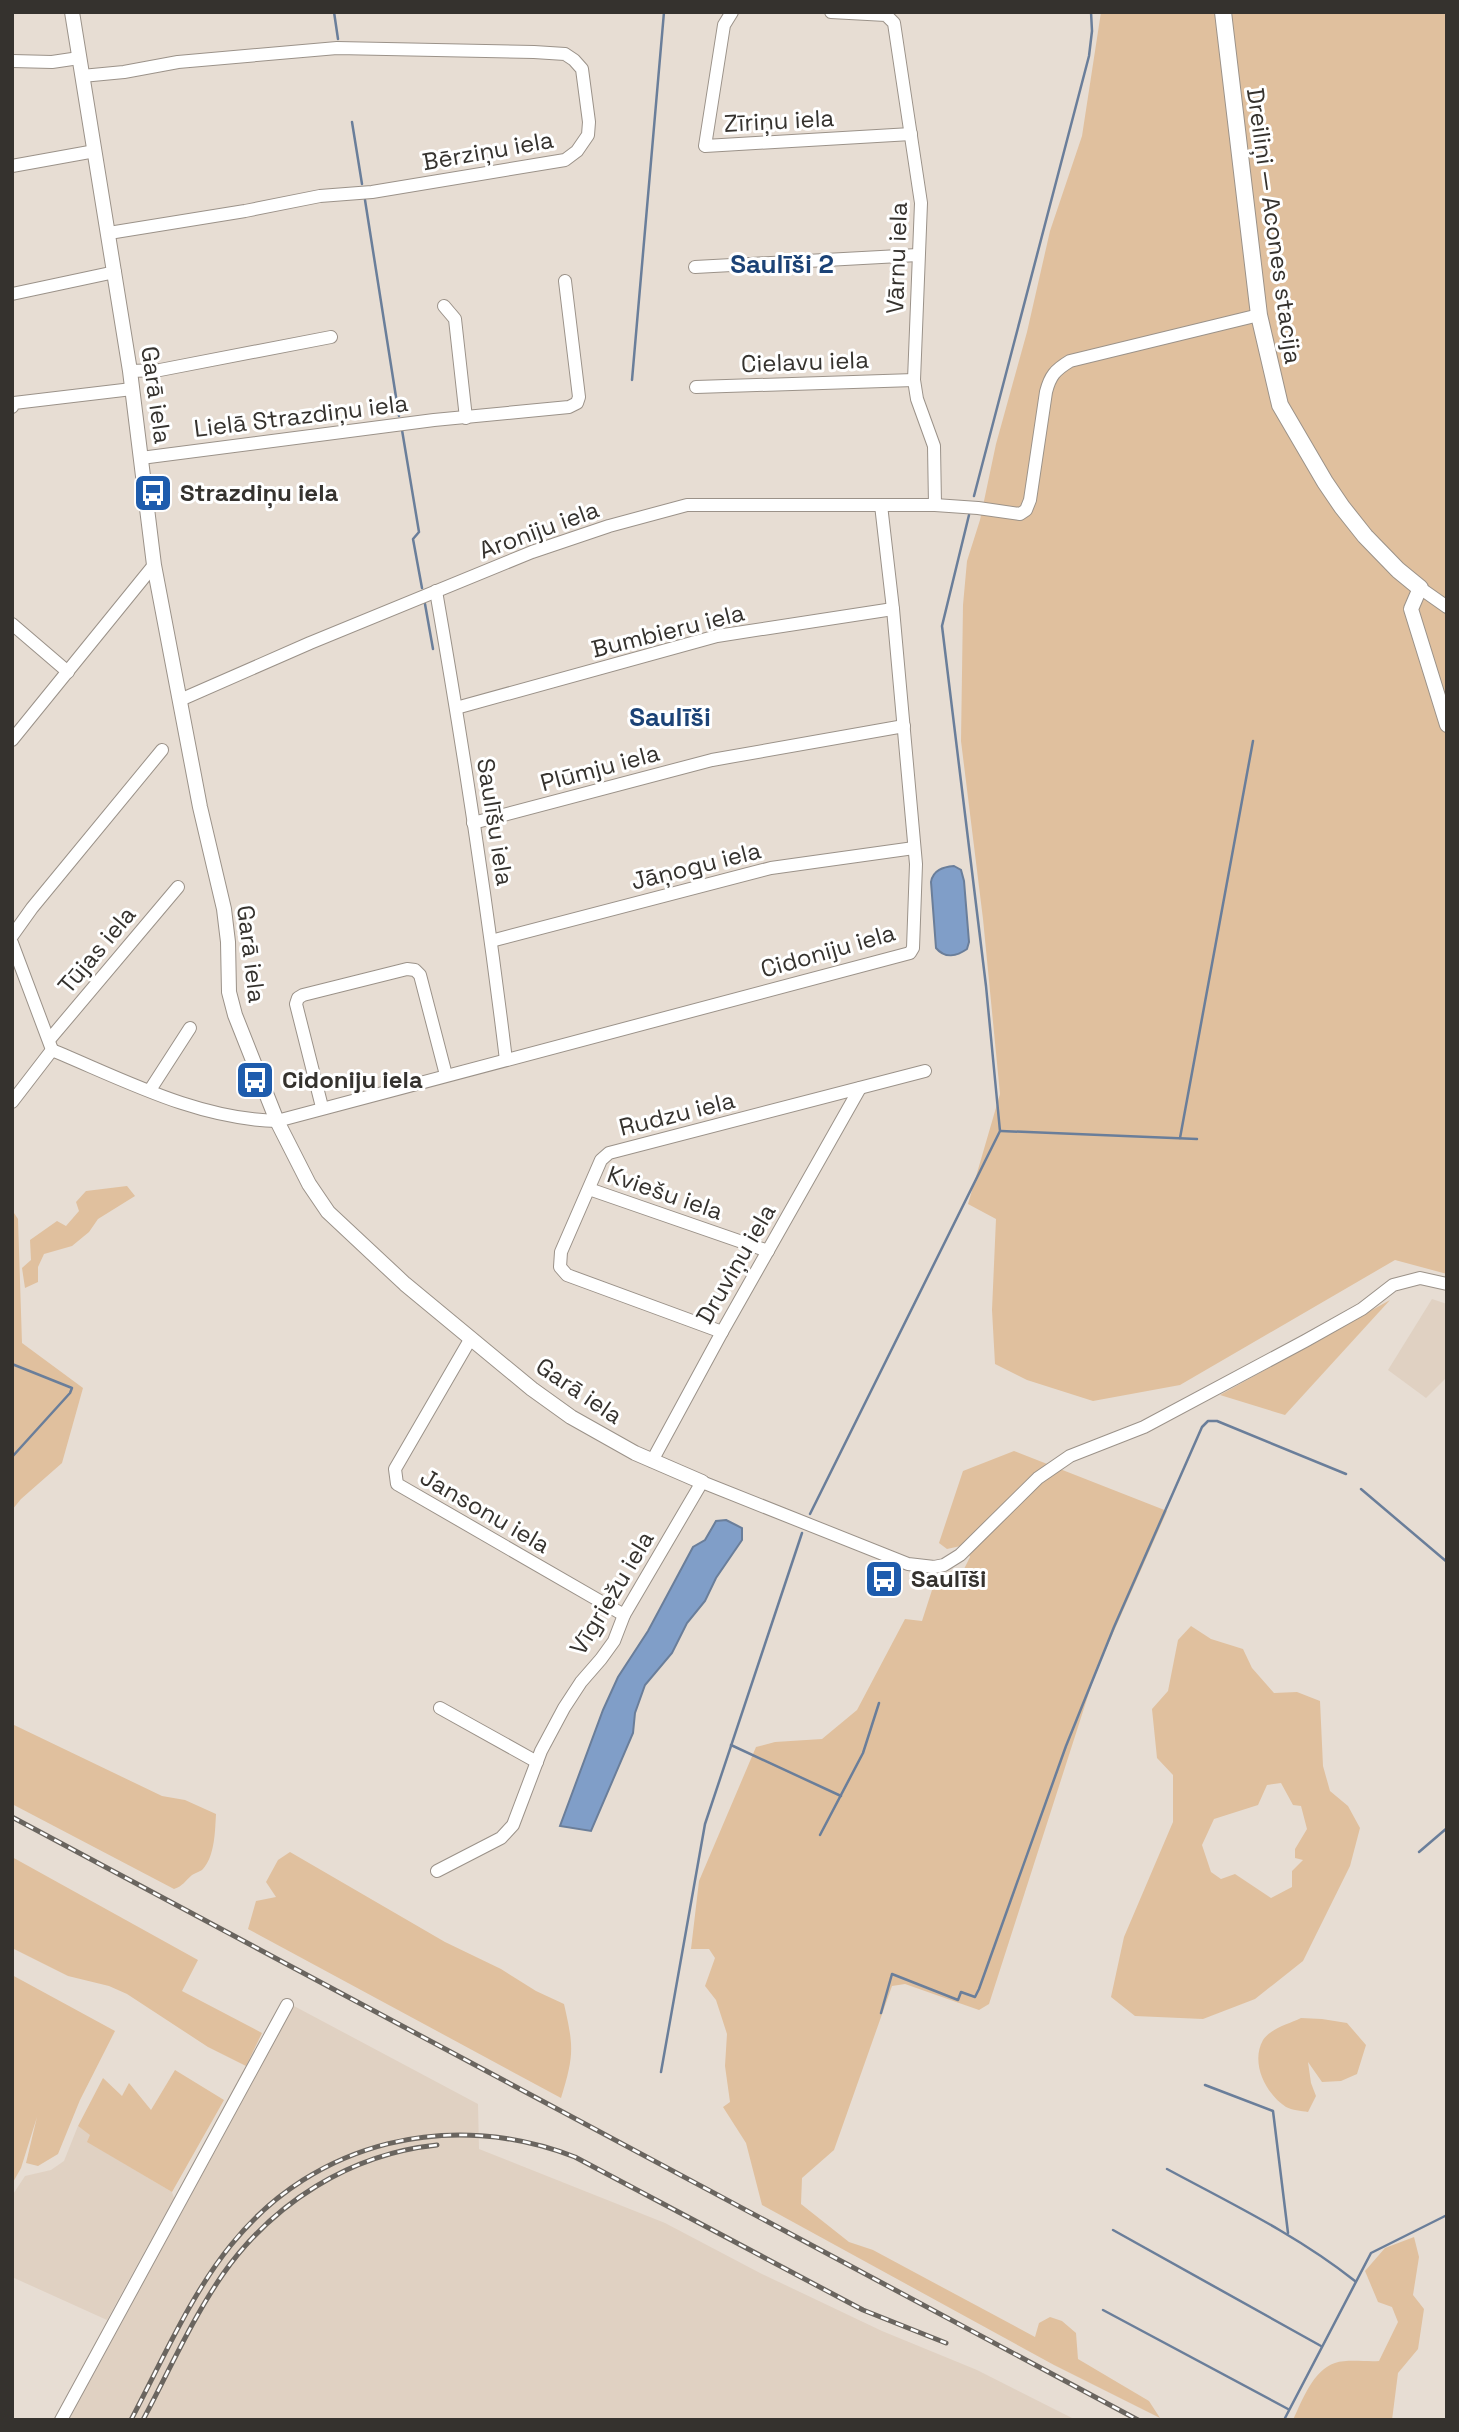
<svg xmlns="http://www.w3.org/2000/svg" width="1459" height="2432" font-family="'Space Grotesk',sans-serif">
	<style>
		.built { fill: #e0d1c2 }
		.green { fill: #e0c09e; fill-rule: evenodd }
		.water { fill: #809ec8; stroke: #6a7e9a; stroke-width: 2 }
		.lines { fill: none; stroke-linecap: round; stroke-linejoin: round }
		.stream { stroke: #6a7e9a; stroke-width: 2.5 }
		.minor-casing { stroke: #9b9289; stroke-width: 14 }
		.tertiary-casing { stroke: #9b9289; stroke-width: 16 }
		.secondary-casing { stroke: #9b9289; stroke-width: 18 }
		.minor { stroke: #fff; stroke-width: 12 }
		.tertiary { stroke: #fff; stroke-width: 14 }
		.secondary { stroke: #fff; stroke-width: 16 }
		.rail-casing { stroke: #6a655f; stroke-width: 5 }
		.rail { stroke: #fff; stroke-width: 2.5; stroke-dasharray: 8; stroke-linecap: butt }
		.labels { text-anchor: middle; stroke-width: 6; stroke-linejoin: round; paint-order: stroke }
		.street-label { font-size: 24px; fill: #35322e; stroke: #fff }
		.poi-label { font-size: 24px; font-weight: bold; fill: #35322e; stroke: #fff; text-anchor: start }
		.neighbourhood-label { font-size: 26px; font-weight: bold; fill: #1b4276; stroke: #fff }
	</style>
	<rect width="100%" height="100%" fill="#e7ddd3"/>
	<g class="built">
		<path d="M1432 1299 1447 1304V1377L1426 1398 1388 1370Z"/>
		<path d="M294 2006 478 2104 479 2149 665 2223 760 2273 882 2331 977 2370 1076 2420H69Z"/>
		<path d="M78 2126 91 2135 88 2142 172 2192 174 2198 107 2320 12 2277V2196L25 2176 51 2170 64 2161Z"/>
	</g>
	<g class="green">
		<path d="M1101 12H1447V1274L1395 1260 1180 1385 1093 1401 1027 1380 995 1364 992 1310 996 1219 968 1204 1000 1094 983 919 961 741 963 605 967 561 980 520 996 444 1027 332 1050 231 1082 136Z"/>
		<path d="M127 1186 135 1196 98 1219 89 1232 72 1246 44 1254 38 1267V1282L25 1288 22 1268 31 1260 30 1240 57 1221 66 1226 79 1211 76 1202 86 1191Z"/>
		<path d="M12 1210 18 1219 22 1343 83 1388 62 1463 21 1499 12 1510Z"/>
		<path d="M1390 1300 1285 1415 1220 1395Z"/>
		<path d="M1014 1451 1167 1511 1095 1674 989 2004 979 2010 905 1984 892 1986 834 2150 802 2178 801 2204 849 2242 873 2250 1035 2337 1039 2323 1050 2317 1062 2321 1076 2333 1078 2359 1149 2401 1160 2418 1054 2365 762 2205 746 2143 723 2107 730 2102 725 2066 727 2034 716 2000 705 1986 715 1958 709 1949H691L699 1881 756 1747 775 1742 822 1739 857 1710 905 1619 922 1621 932 1590 923 1579 960 1577 970 1557 965 1545 947 1549 939 1543 963 1471Z"/>
		<path d="M1191 1626 1211 1639 1243 1649 1252 1668 1274 1693 1297 1692 1320 1701 1323 1766 1330 1791 1348 1806 1360 1828 1350 1866 1303 1961 1255 1999 1203 2019 1135 2016 1111 1997 1124 1937 1173 1822V1775L1157 1758 1152 1709 1168 1691 1178 1640ZM1281 1783 1293 1805 1301 1806 1307 1829 1295 1849V1858L1303 1860 1292 1871V1887L1271 1898 1235 1874 1221 1879 1211 1872 1202 1845 1214 1819 1258 1805 1267 1785Z"/>
		<path d="M12 1724 162 1796 185 1800 216 1814C215 1831 215 1857 202 1870 199 1872 195 1873 192 1875 185 1881 183 1886 174 1889L12 1804Z"/>
		<path d="M290 1852 445 1942 501 1969 536 1991 564 2004C574 2047 574 2056 561 2098L248 1929 256 1901 276 1897 266 1882 278 1860Z"/>
		<path d="M12 1857 198 1960 182 1991 262 2033 246 2066 208 2047 127 1994 109 1986 68 1976 12 1948Z"/>
		<path d="M12 1975 115 2031 80 2100 58 2154 38 2166 26 2163 37 2117 21 2168 12 2184Z"/>
		<path d="M1301 2018 1322 2019 1347 2023 1366 2045 1357 2074 1341 2081 1322 2082 1308 2062 1311 2083 1316 2096 1308 2112C1301 2111 1292 2110 1286 2107 1266 2094 1250 2063 1263 2040 1271 2028 1289 2024 1301 2018Z"/>
		<path d="M175 2070 224 2100 172 2192 87 2142 90 2135 78 2126 103 2078 122 2096 129 2083 151 2110Z"/>
		<path d="M1414 2237 1419 2257 1413 2295 1424 2309 1418 2349 1398 2373 1392 2420H1293C1302 2401 1313 2370 1335 2363 1347 2359 1366 2362 1379 2361L1398 2322 1392 2307 1378 2302 1365 2271 1385 2248Z"/>
	</g>
	<g class="water">
		<path d="M954 866 961 870 964 881 969 942 967 949C957 956 945 959 936 948L931 882C933 870 943 867 954 866Z"/>
		<path d="M726 1520 742 1528V1540L716 1578 705 1601 687 1623 672 1653 645 1685 635 1713 633 1733 591 1831 560 1826 603 1710 618 1677 648 1631 693 1547 705 1540 716 1521Z"/>
	</g>
	<g class="lines">
		<g class="stream">
			<path d="M334 12 338 39"/>
			<path d="M352 122 362 184"/>
			<path d="M365 200 399 416"/>
			<path d="M632 380 664 12"/>
			<path d="M402 430 419 532 413 539 422 588"/>
			<path d="M974 496 1089 56 1092 31 1091 12"/>
			<path d="M425 604 433 649"/>
			<path d="M1001 1131 1197 1139"/>
			<path d="M1180 1138 1253 741"/>
			<path d="M12 1364 72 1388 70 1393 12 1457"/>
			<path d="M1361 1489 1447 1562"/>
			<path d="M810 1514 1000 1131 986 986 942 626 969 515"/>
			<path d="M731 1745 841 1796"/>
			<path d="M820 1835 863 1753 879 1703"/>
			<path d="M1419 1852 1447 1828"/>
			<path d="M881 2013 892 1974 958 2000 961 1992 975 1997 979 1989 1066 1746 1114 1627 1202 1427 1208 1421H1217L1346 1474"/>
			<path d="M661 2072 705 1824 802 1533"/>
			<path d="M1205 2085 1273 2111 1288 2233"/>
			<path d="M1167 2169C1232 2204 1297 2235 1355 2281"/>
			<path d="M1113 2230 1321 2346"/>
			<path d="M1103 2310 1288 2409"/>
			<path d="M1284 2420 1371 2253 1447 2215"/>
		</g>
		<defs>
			<g id="minor">
				<path d="M732 12 724 25 705 146 911 134"/>
				<path d="M831 12 886 15 894 23 921 203 914 380 917 399 934 446 935 505"/>
				<path d="M12 61 52 62 79 58"/>
				<path d="M82 76 124 72 178 62 337 48 534 52 565 54 574 60 582 69 589 122 588 135 577 151 565 160 372 192 320 196 245 211 109 233"/>
				<path d="M12 166 95 151"/>
				<path d="M695 267 918 255"/>
				<path d="M12 294 115 272"/>
				<path d="M444 306 455 319 466 418"/>
				<path d="M130 371 160 370 331 337"/>
				<path d="M696 387 914 380"/>
				<path d="M12 407 14 403 132 389"/>
				<path d="M141 458 434 420 569 407 577 403 579 397 565 281"/>
				<path d="M1420 588 1447 607"/>
				<path d="M436 591C463 746 487 903 506 1060"/>
				<path d="M12 624 68 672"/>
				<path d="M180 700 310 643 532 552 609 526 687 505H935L978 508 1020 514 1026 510 1030 500 1046 392C1050 376 1055 370 1070 361L1259 315"/>
				<path d="M456 708 717 636 893 609"/>
				<path d="M12 740 154 565"/>
				<path d="M473 823 712 760 904 726"/>
				<path d="M12 936 32 908 162 750"/>
				<path d="M491 941 771 868 914 848"/>
				<path d="M12 943 51 1047"/>
				<path d="M49 1040 178 887"/>
				<path d="M150 1090 190 1028"/>
				<path d="M12 1102 52 1050C124 1080 197 1119 277 1121L910 953 913 948 916 864 893 609 881 505"/>
				<path d="M322 1107 296 1004 298 998 303 995 407 969 415 970 420 975 446 1075"/>
				<path d="M589 1189 768 1251"/>
				<path d="M722 1332 567 1275 560 1267 561 1252 601 1160 609 1153 925 1071"/>
				<path d="M471 1338 395 1469 397 1484 624 1615"/>
				<path d="M652 1461 722 1332 860 1088"/>
				<path d="M440 1708 537 1762"/>
				<path d="M437 1871 501 1838 513 1825 541 1751 564 1708 581 1682 601 1659 614 1641 624 1615 702 1482 908 1564 934 1567 944 1565 960 1555 1038 1478 1070 1456 1144 1427 1305 1341 1362 1309 1393 1285 1420 1278 1447 1284"/>
				<path d="M61 2420 287 2005"/>
			</g>
			<g id="tertiary">
				<path d="M72 12 130 371 154 565 200 807 224 909 228 942 229 992 235 1015 277 1121 309 1184 328 1212 405 1284 532 1389 571 1417 635 1453 702 1482"/>
				<path d="M1420 588 1411 609 1447 725"/>
			</g>
			<path id="secondary" d="M1223 12 1259 315 1280 405 1325 482 1342 507 1365 536 1398 570 1420 588"/>
		</defs>
		<use href="#minor" class="minor-casing"/>
		<use href="#tertiary" class="tertiary-casing"/>
		<use href="#secondary" class="secondary-casing"/>
		<use href="#minor" class="minor"/>
		<use href="#tertiary" class="tertiary"/>
		<use href="#secondary" class="secondary"/>
		<defs>
			<g id="rail">
				<path d="M12 1817 1138 2420"/>
				<path d="M131 2420C161 2363 191 2294 231 2245 315 2140 452 2109 575 2157L863 2310 946 2343"/>
				<path d="M143 2420C169 2371 192 2319 223 2274 273 2203 350 2154 437 2145"/>
			</g>
		</defs>
		<use href="#rail" class="rail-casing"/>
		<use href="#rail" class="rail"/>
	</g>
	<defs>
		<symbol id="bus-square" viewBox="-11 -11 22 22"><rect x="-9" y="-9" width="18" height="18" rx="4" fill="#1e5cad" stroke="#fff"/><path d="M-5-6H5V4H4V6H2V4H-2V6H-4V4H-5ZM-3.5-4V0h7V-4ZM-3.5 1.2v1.5H-2V1.2ZM2 1.2v1.5H3.5V1.2Z" fill="#fff"/></symbol>
	</defs>
	<g fill-rule="evenodd">
		<use href="#bus-square" x="131" y="471" width="44" height="44"/>
		<use href="#bus-square" x="233" y="1058" width="44" height="44"/>
		<use href="#bus-square" x="862" y="1557" width="44" height="44"/>
	</g>
	<g class="labels">
		<g class="street-label">
			<text transform="translate(779 121) rotate(-3)" y="8">Zīriņu iela</text>
			<text transform="translate(488 151) rotate(-10)" y="8">Bērziņu iela</text>
			<text transform="translate(1274 226) rotate(82)" y="8">Dreiliņi — Acones stacija</text>
			<text transform="translate(897 258) rotate(-88)" y="8">Vārnu iela</text>
			<text transform="translate(805 362) rotate(-2)" y="8">Cielavu iela</text>
			<text transform="translate(156 395) rotate(82)" y="8">Garā iela</text>
			<text transform="translate(301 416) rotate(-7)" y="8">Lielā Strazdiņu iela</text>
			<text transform="translate(539 530) rotate(-20)" y="8">Aroniju iela</text>
			<text transform="translate(668 631) rotate(-14)" y="8">Bumbieru iela</text>
			<text transform="translate(600 768) rotate(-15)" y="8">Plūmju iela</text>
			<text transform="translate(495 822) rotate(81)" y="8">Saulīšu iela</text>
			<text transform="translate(696 866) rotate(-14)" y="8">Jāņogu iela</text>
			<text transform="translate(97 950) rotate(-50)" y="8">Tūjas iela</text>
			<text transform="translate(828 951) rotate(-16)" y="8">Cidoniju iela</text>
			<text transform="translate(251 954) rotate(83)" y="8">Garā iela</text>
			<text transform="translate(677 1114) rotate(-14)" y="8">Rudzu iela</text>
			<text transform="translate(665 1193) rotate(19)" y="8">Kviešu iela</text>
			<text transform="translate(736 1264) rotate(-60)" y="8">Druviņu iela</text>
			<text transform="translate(579 1391) rotate(34)" y="8">Garā iela</text>
			<text transform="translate(485 1511) rotate(30)" y="8">Jansonu iela</text>
			<text transform="translate(612 1593) rotate(-59)" y="8">Vīgriežu iela</text>
		</g>
		<g class="poi-label">
			<text x="180" y="501">Strazdiņu iela</text>
			<text x="282" y="1088">Cidoniju iela</text>
			<text x="911" y="1587">Saulīši</text>
		</g>
		<g class="neighbourhood-label">
			<text x="782" y="273">Saulīši 2</text>
			<text x="670" y="726">Saulīši</text>
		</g>
	</g>
	<rect width="1459" height="2432" fill="none" stroke="#35322e" stroke-width="28"/>
</svg>
